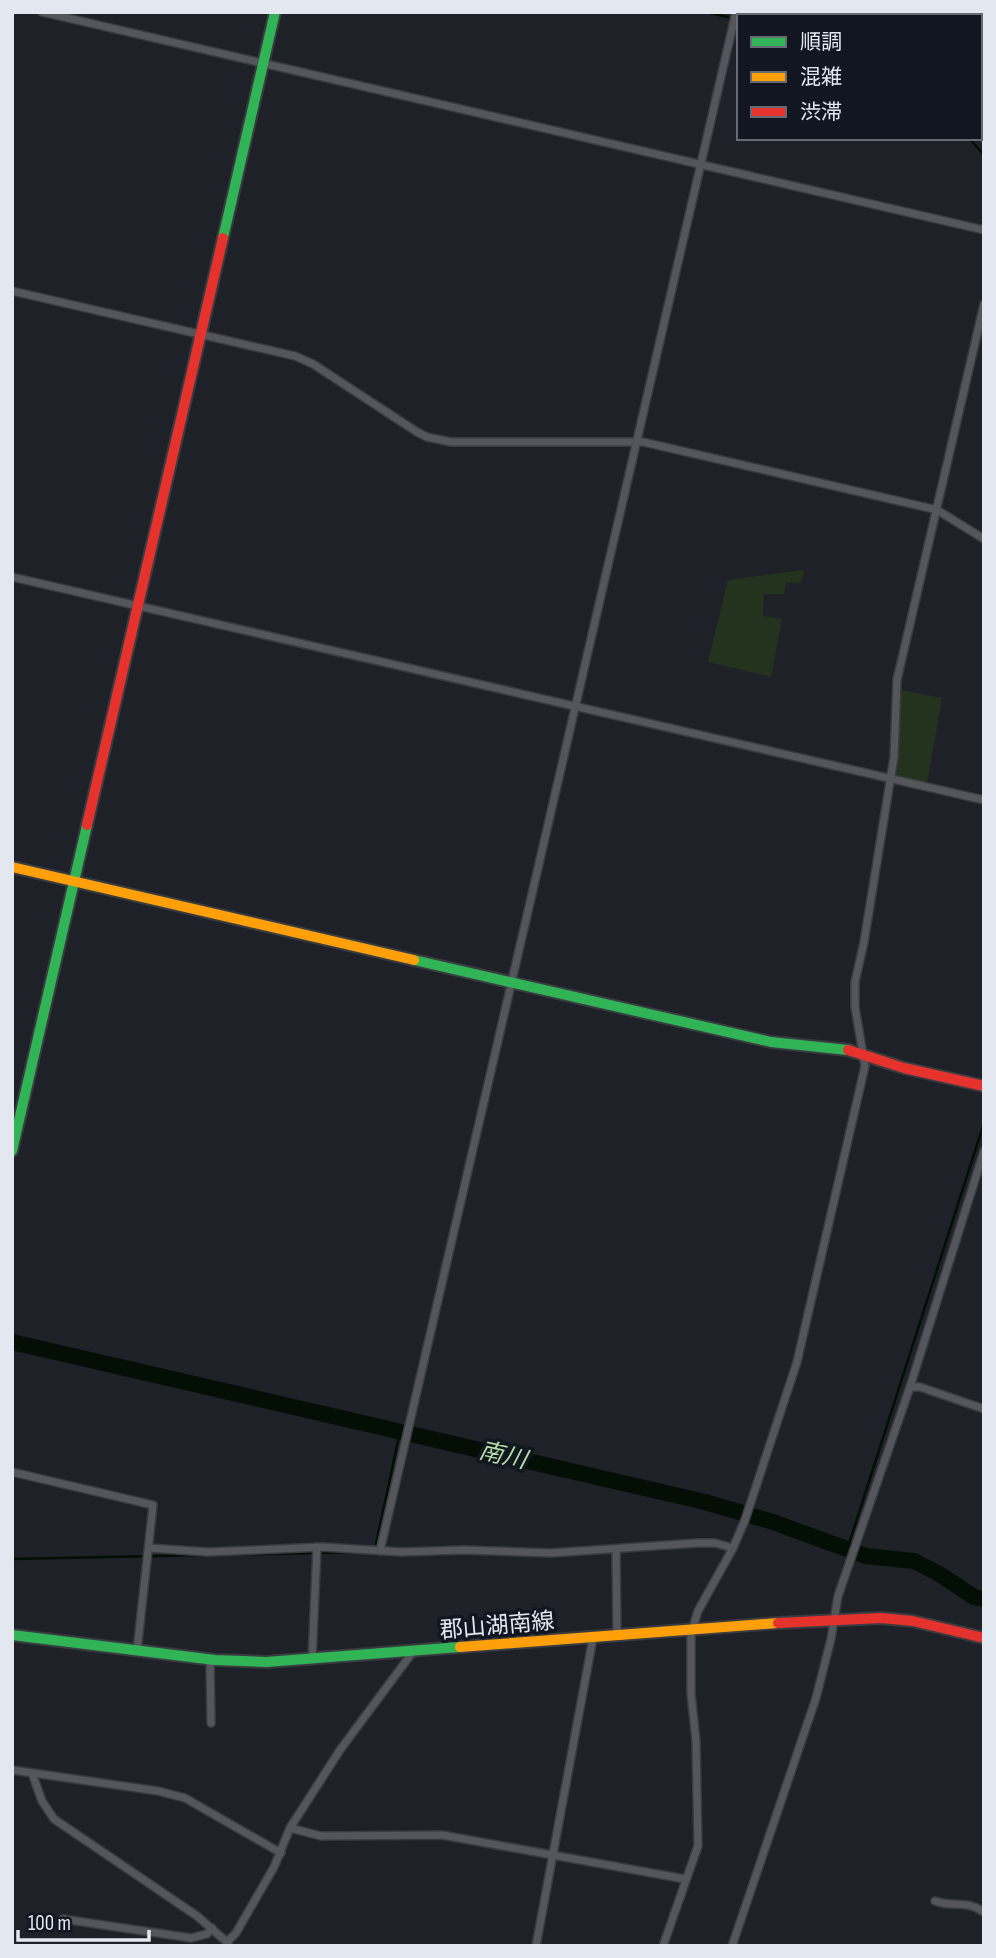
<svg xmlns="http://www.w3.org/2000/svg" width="996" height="1958" font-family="'Sofia Sans Condensed','Noto Sans JP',sans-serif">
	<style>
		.green { fill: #24331e }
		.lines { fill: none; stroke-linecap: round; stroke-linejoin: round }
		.stream { stroke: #030e04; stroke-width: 2.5 }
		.river { stroke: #030e04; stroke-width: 16 }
		.street-casing { stroke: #383b40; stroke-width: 10 }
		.fast-casing { stroke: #383b40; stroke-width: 14 }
		.slow-casing { stroke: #383b40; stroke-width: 14 }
		.jam-casing { stroke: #383b40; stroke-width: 14 }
		.street { stroke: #54565b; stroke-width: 7 }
		.fast { stroke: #30b455; stroke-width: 10 }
		.slow { stroke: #ff9f0a; stroke-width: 10 }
		.jam { stroke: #e5322d; stroke-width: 10 }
		.labels { text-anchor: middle; stroke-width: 7; stroke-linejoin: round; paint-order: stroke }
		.street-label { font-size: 23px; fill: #e3e7ef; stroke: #111621 }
		.water-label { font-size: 24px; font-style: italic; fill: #b5dfa3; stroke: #111621 }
	</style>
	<rect width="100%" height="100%" fill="#1e2127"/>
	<g class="green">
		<path d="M804 570 801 583 786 582 784 594H764L763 616 782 619 771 677 708 662 728 580Z"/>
		<path d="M901 690 942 698 927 783 897 776 896 772Z"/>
	</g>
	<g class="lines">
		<g class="stream">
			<path d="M707 12 731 18"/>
			<path d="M969 138 984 155"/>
			<path d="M376 1544 400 1432"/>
			<path d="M847 1550 984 1123"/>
			<path d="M211 1555 374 1552"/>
			<path d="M12 1559 205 1555"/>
		</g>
		<path class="river" d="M12 1342 705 1502 773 1522 866 1556 914 1561 941 1575 974 1597 984 1599"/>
		<defs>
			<g id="street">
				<path d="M42 12 984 230"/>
				<path d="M740 12 756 16"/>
				<path d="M893 12 894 16"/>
				<path d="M980 73 984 74"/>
				<path d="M980 133 984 138"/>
				<path d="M12 291 295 356 313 364 417 432 427 437 451 442H643L929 508 937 510 984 539"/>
				<path d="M12 577 984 800"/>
				<path d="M910 1387H920L984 1409"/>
				<path d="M12 1472 153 1505 137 1651"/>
				<path d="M149 1548 208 1552 323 1547 402 1552 464 1550 551 1553 697 1543H715L733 1548"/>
				<path d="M616 1550 617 1636"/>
				<path d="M380 1551 736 12"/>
				<path d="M210 1659 211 1723"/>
				<path d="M312 1660 317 1547"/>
				<path d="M12 1770 158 1791 185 1798 281 1853"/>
				<path d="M32 1773 42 1801 54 1819 197 1916 228 1943"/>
				<path d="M290 1828 321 1836 442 1835 685 1879"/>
				<path d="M935 1901C955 1908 965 1899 984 1912"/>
				<path d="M63 1919 191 1938 207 1934 212 1928"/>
				<path d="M227 1942 236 1933 274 1867 290 1828 340 1750 412 1653"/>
				<path d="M536 1946 593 1638"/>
				<path d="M663 1946 698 1846 696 1741 691 1694V1634L698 1611 733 1548 745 1520 797 1362 865 1066 855 1007V982L864 942 894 757 897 680 984 304"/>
				<path d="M732 1946 816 1698 831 1639 838 1596 910 1387 984 1151"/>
			</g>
			<g id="fast">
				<path d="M223 238 275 12"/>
				<path d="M414 960 771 1042 848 1050"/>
				<path d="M12 1151 87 825"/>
				<path d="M12 1635 215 1660 266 1662 460 1647"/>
			</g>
			<g id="slow">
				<path d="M12 867 414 960"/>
				<path d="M460 1647 778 1623"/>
			</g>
			<g id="jam">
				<path d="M87 825 223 238"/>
				<path d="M848 1050 904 1068 984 1086"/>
				<path d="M778 1623 881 1618 913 1621 984 1638"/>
			</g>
		</defs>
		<use href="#street" class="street-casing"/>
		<use href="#fast" class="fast-casing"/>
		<use href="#slow" class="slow-casing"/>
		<use href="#jam" class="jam-casing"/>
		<use href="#street" class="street"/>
		<use href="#fast" class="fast"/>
		<use href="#slow" class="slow"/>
		<use href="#jam" class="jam"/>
	</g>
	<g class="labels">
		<g class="street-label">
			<text transform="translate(497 1625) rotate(-5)" y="8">郡山湖南線</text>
		</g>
		<g class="water-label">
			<text transform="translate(503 1455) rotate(13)" y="8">南川</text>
		</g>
	</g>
	<rect width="996" height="1958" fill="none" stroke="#e3e7ef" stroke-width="28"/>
	<rect x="737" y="14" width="245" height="126" fill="#111621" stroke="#656a73" stroke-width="2"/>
	<rect x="751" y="37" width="35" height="10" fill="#30b455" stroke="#656a73" stroke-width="2"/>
	<text x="800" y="49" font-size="21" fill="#e3e7ef">順調</text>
	<rect x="751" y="72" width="35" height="10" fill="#ff9f0a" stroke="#656a73" stroke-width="2"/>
	<text x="800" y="84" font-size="21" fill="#e3e7ef">混雑</text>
	<rect x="751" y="107" width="35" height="10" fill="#e5322d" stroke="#656a73" stroke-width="2"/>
	<text x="800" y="119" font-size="21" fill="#e3e7ef">渋滞</text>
	<path d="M18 1930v10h131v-10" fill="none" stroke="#e3e7ef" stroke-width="3.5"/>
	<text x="28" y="1930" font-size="21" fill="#e3e7ef" stroke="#111621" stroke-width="5" paint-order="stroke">100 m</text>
</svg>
